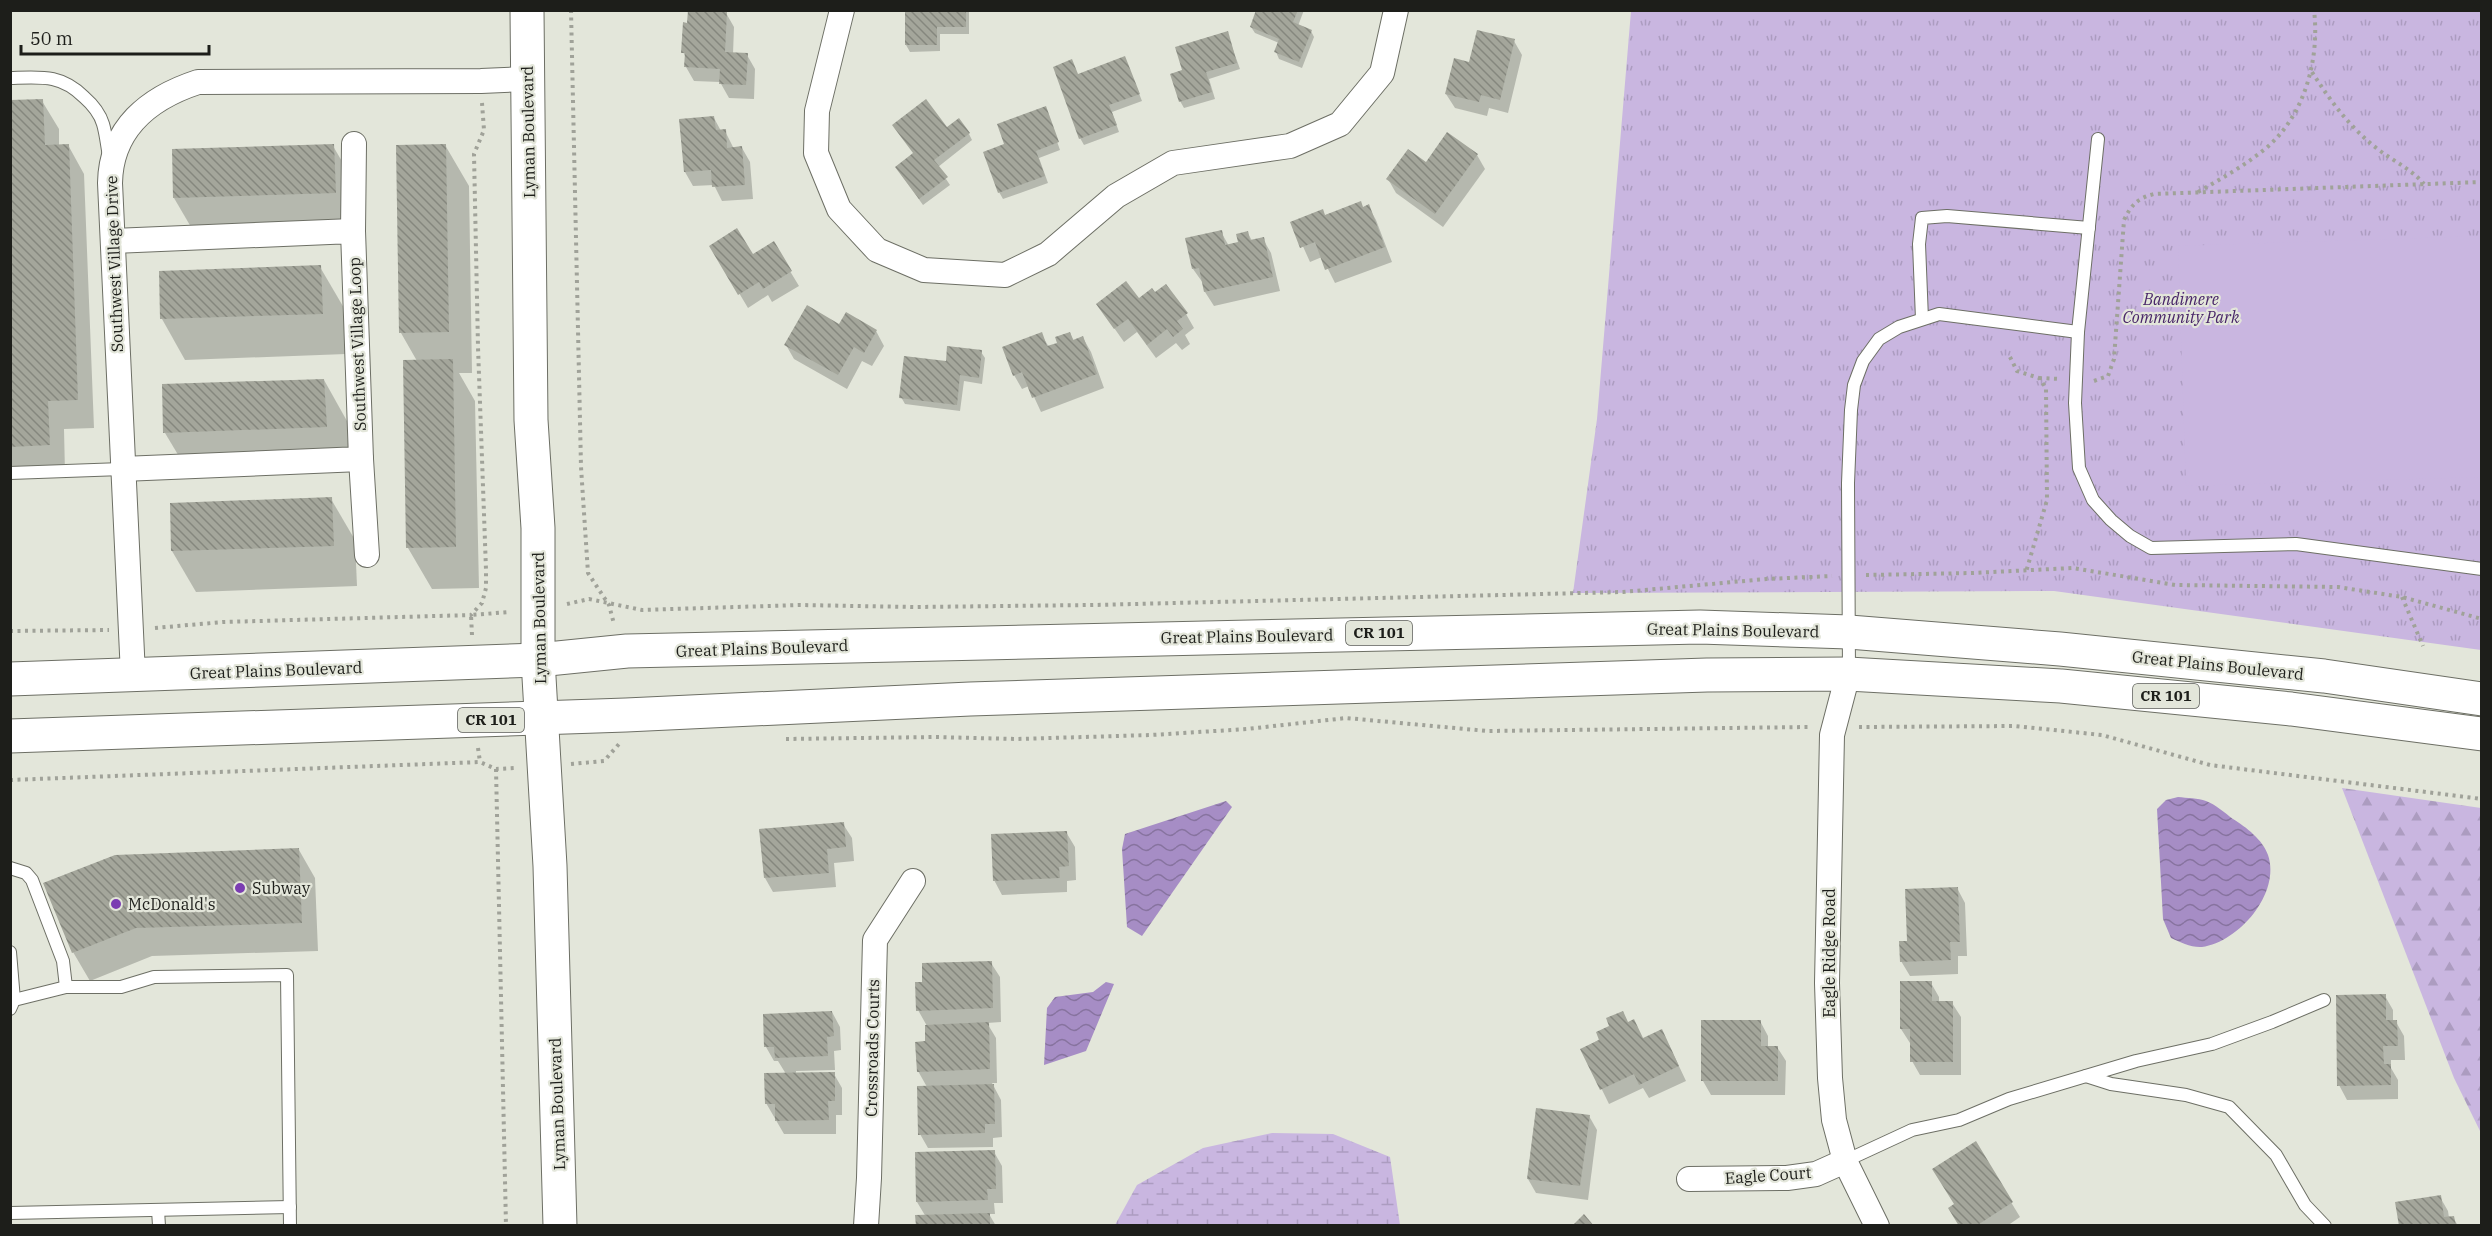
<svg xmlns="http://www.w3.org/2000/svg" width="2492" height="1236" font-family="'IBM Plex Serif',serif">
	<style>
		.grass { fill: url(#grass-tufts) }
		.forest { fill: url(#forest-firs) }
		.wetland { fill: url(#wetland-marsh) }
		.pitch { fill: #c9b6e0 }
		.water { fill: url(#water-waves) }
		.shadow { fill: #0003 }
		.building { fill: url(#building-back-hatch) }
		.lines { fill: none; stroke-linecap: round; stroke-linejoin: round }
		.lane-casing { stroke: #6d6f65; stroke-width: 14 }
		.street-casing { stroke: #6d6f65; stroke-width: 26 }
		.secondary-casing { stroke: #6d6f65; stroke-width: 35 }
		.primary-casing { stroke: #6d6f65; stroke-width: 35 }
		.path { stroke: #a0a299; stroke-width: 4; stroke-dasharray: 3 4.5; stroke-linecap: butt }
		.lane { stroke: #fff; stroke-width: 12 }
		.street { stroke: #fff; stroke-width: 24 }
		.secondary { stroke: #fff; stroke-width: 33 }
		.primary { stroke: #fff; stroke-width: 33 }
		.poi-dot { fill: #7b3db2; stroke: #e3e6da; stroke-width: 2 }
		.labels { text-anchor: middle; stroke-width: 4.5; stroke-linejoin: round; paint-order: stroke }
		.shield { fill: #e3e6da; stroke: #585a54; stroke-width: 1.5 }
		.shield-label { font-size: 15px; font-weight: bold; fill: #1d1e1a }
		.street-label { font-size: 16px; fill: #1d1e1a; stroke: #e3e6da }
		.park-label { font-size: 16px; font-style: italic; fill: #482568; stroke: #e3e6da }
		.poi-label { font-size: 16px; fill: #1d1e1a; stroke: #e3e6da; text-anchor: start }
	</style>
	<defs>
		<pattern id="grass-tufts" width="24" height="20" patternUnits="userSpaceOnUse" patternTransform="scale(1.5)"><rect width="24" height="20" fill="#c9b6e0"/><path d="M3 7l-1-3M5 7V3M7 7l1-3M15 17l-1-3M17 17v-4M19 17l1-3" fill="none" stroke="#ac9cc0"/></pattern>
		<pattern id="forest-firs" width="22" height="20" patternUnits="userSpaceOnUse" patternTransform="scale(1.5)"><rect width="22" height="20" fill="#c9b6e0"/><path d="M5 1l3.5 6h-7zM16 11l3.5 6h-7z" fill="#ac9cc0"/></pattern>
		<pattern id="wetland-marsh" width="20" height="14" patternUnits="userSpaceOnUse" patternTransform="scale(1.5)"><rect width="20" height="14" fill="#c9b6e0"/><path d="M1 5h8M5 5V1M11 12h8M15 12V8" fill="none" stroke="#ac9cc0"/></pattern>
		<pattern id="water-waves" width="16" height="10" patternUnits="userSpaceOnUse" patternTransform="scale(1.5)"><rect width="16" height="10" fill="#a68dc5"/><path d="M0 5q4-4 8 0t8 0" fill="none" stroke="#87739f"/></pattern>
		<pattern id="building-back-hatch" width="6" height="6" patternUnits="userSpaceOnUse" patternTransform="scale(1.5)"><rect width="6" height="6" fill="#a4a69b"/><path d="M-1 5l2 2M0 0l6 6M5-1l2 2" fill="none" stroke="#85877e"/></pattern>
	</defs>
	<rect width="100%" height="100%" fill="#e3e6da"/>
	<path class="grass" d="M1631 11H2481V650L2054 591 1573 593 1597 419Z"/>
	<path class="forest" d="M2342 788 2481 808V1133L2454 1078Z"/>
	<path class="wetland" d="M1272 1133 1333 1134 1390 1157 1400 1225H1115L1137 1185 1203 1148Z"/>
	<path class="pitch" d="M2481 236V477L2186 486 2178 246Z"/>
	<g class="water">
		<path d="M2178 797C2187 798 2198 798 2206 801 2215 804 2225 813 2233 819 2246 827 2263 840 2268 855 2281 893 2239 942 2202 947 2192 948 2180 942 2171 938L2163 919 2157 809 2166 800Z"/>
		<path d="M1226 801 1232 807 1142 936 1127 927 1122 849 1125 834Z"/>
		<path d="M1106 982 1114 984 1086 1051 1044 1065 1047 1008 1055 997 1093 992Z"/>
	</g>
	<g class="shadow">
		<path d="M906 10H969V34H940V51L910 52 906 45Z"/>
		<path d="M1258 10H1304L1298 26 1311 31 1314 37 1302 68 1279 59 1276 52 1279 43 1255 33 1251 27Z"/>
		<path d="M726 13 734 27 733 54 747 55 755 69 754 99 729 98 720 82 694 81 686 67V58L683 52Z"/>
		<path d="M1227 33 1240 69 1209 79 1215 99 1184 108 1180 101 1184 71Z"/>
		<path d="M1514 41 1522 55 1508 113 1489 108 1487 116 1455 108 1446 94 1470 64Z"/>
		<path d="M1125 58 1142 101 1112 112 1119 132 1084 145 1080 138 1078 75Z"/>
		<path d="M42 101 59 129V146L68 145 84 174 94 428 64 429 65 473 10 475V102Z"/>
		<path d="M1047 113 1060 150 1039 158 1048 183 1003 199 999 192 1006 145Z"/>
		<path d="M714 118 721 131H725L734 149 742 148 750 162 753 199 722 201 714 185 693 186 685 172 681 121Z"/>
		<path d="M946 129 969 134 972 140 938 167 950 185 923 205 900 173 914 154Z"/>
		<path d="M445 145 469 186 472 373H459L475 401 479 588 432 589 408 548 417 361 401 333Z"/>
		<path d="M333 146 357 187 359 233 198 239 174 198Z"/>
		<path d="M1477 155 1485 169 1443 227 1396 193 1388 179 1426 164Z"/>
		<path d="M1368 206 1376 220 1392 262 1335 283 1322 257 1310 262 1292 222Z"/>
		<path d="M1221 232 1229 246 1240 243 1248 233 1252 241 1263 239 1271 253 1280 291 1214 306 1205 292 1203 283 1193 269Z"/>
		<path d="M773 243 799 286 772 302 768 295 748 308 711 246 752 256Z"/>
		<path d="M320 267 344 308 346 354 185 360 162 319Z"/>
		<path d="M1155 294 1186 314 1194 328 1185 335 1190 344 1182 350 1176 343 1156 358 1137 332 1124 342 1098 305 1139 300Z"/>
		<path d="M839 326 876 331 884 346 872 366 862 361 847 389 794 359 786 345Z"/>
		<path d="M1070 333 1074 341 1083 338 1091 352 1104 388 1041 412 1029 386 1022 389 1014 375 1041 334 1049 347 1059 344Z"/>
		<path d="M981 352 985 358 982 384 964 381 960 411 905 404 901 397 947 362Z"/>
		<path d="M324 380 347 421 349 468 189 473 165 433Z"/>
		<path d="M331 499 355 540 357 586 196 592 172 551 171 504Z"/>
		<path d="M843 824 852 838 854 861 834 863 836 887 773 892 765 878Z"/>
		<path d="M1066 832 1075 847 1076 880 1067 881V892L1002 895 994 880Z"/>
		<path d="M299 850 315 878 318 951 152 956 90 981 73 952Z"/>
		<path d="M1957 888 1965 903 1967 956H1958V974L1910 976 1901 961 1909 942Z"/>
		<path d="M991 963 1000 977 1001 1022 987 1023 996 1038 997 1083H992L1001 1100 1002 1137 993 1138V1147L928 1148 920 1134 927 1087 918 1071 927 1043V1026L918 1010Z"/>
		<path d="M1901 982 1931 983 1939 997V1003H1952L1961 1017V1075H1920L1912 1061V1043H1910L1901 1029Z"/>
		<path d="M2385 996 2393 1010V1022H2396L2404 1036 2405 1060H2391V1068L2398 1080V1099L2347 1100 2339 1085Z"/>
		<path d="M832 1012 840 1027 841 1050 834 1051 835 1070 796 1071V1074H834L842 1088V1115H836V1134H784L766 1103 786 1074 778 1061H774L766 1047Z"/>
		<path d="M1760 1021 1768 1036V1047H1777L1786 1061 1785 1095H1711L1703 1081Z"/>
		<path d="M1629 1023 1643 1039 1669 1045 1686 1081 1649 1098 1643 1088 1609 1104 1582 1049Z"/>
		<path d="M1589 1116 1597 1130 1588 1200 1536 1193 1528 1179Z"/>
		<path d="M1975 1143 2020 1217 2007 1226H1960L1956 1205Z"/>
		<path d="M994 1152 1002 1166 1003 1203H994L995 1214H989L996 1226H917L926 1217 917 1202Z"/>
		<path d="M2440 1197 2448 1211 2449 1218 2453 1217 2458 1226H2397Z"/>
	</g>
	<g class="building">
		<path d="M688 10 727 11 725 52 748 53 746 85 719 84 720 69 684 67 685 53H681L683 22 687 23Z"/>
		<path d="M905 10H966V27H937V45H905Z"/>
		<path d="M1256 10H1298L1293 22 1312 30 1299 62 1274 52 1279 39 1250 27Z"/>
		<path d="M1477 30 1515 39 1500 100 1481 95 1479 102 1445 94 1454 58 1469 62Z"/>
		<path d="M1228 31 1237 63 1206 72 1212 92 1179 102 1170 74 1182 70 1175 47Z"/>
		<path d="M1125 56 1140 94 1109 105 1117 125 1079 139 1053 67 1072 59 1078 74Z"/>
		<path d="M43 99 45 145 69 144 78 400 48 401 50 445 10 447V100Z"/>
		<path d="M926 99 947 127 959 118 970 133 934 160 948 177 919 199 895 167 913 153 892 125Z"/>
		<path d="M1046 106 1059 142 1036 151 1045 176 998 193 983 152 1004 144 997 124Z"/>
		<path d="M714 116 716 130 726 129 727 148 742 146 745 185 712 187 711 170 684 172 679 119Z"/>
		<path d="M1447 132 1478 154 1435 214 1386 179 1408 149 1426 162Z"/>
		<path d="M334 144 336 193 173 198 172 149Z"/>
		<path d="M446 144 449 332 399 333 396 145Z"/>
		<path d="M1361 201 1363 207 1369 204 1385 247 1325 270 1315 242 1300 248 1290 222 1323 209 1325 215Z"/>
		<path d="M737 228 753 254 774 241 792 271 763 289 759 282 738 295 709 246Z"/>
		<path d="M1222 230 1225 245 1238 242 1236 234 1248 231 1250 240 1264 237 1273 277 1204 292 1199 268 1192 269 1185 238Z"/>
		<path d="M321 265 323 314 160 319 159 271Z"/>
		<path d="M1126 281 1139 298 1152 288 1155 292 1166 284 1188 313 1177 321 1183 329 1173 337 1167 329 1147 345 1128 319 1114 329 1096 304Z"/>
		<path d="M807 305 839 324 846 312 877 330 864 353 854 347 838 375 784 345Z"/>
		<path d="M1042 332 1047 346 1057 343 1055 337 1070 332 1073 340 1083 336 1097 374 1032 398 1022 372 1013 376 1002 347Z"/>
		<path d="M947 346 982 350 979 378 960 375 957 405 899 398 904 356 946 361Z"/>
		<path d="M453 359 456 547 406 548 403 360Z"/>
		<path d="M324 379 327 427 163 433 162 384Z"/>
		<path d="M332 497 334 546 171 551 170 503Z"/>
		<path d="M844 822 846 847 827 849 829 873 764 878 759 829Z"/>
		<path d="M1067 831 1069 866 1059 867 1060 878 993 881 991 834Z"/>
		<path d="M299 848 302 923 136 928 72 953 43 883 115 855Z"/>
		<path d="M1958 887 1960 942H1950L1951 960 1900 962 1899 941H1907L1905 889Z"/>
		<path d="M992 961 993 1008 916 1011 915 982H922V963Z"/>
		<path d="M1900 981H1932V1001H1953V1062H1910V1029H1900Z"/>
		<path d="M2386 994V1020H2397L2398 1046H2383L2384 1064H2391V1085L2337 1086 2336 995Z"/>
		<path d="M832 1011 834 1036 827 1037 828 1056 775 1058 774 1047H764L763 1014Z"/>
		<path d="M1623 1011 1628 1022 1634 1019 1643 1038 1662 1029 1679 1066 1639 1085 1634 1074 1600 1090 1580 1049 1599 1040 1596 1032 1609 1026 1606 1018Z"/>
		<path d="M1701 1020H1761V1046H1778V1081H1701Z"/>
		<path d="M989 1022 990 1069 917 1072 915 1042 925 1041V1025Z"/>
		<path d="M835 1072V1101H828L829 1120 775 1121V1104H765L764 1073Z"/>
		<path d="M994 1084 995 1124H985V1133L918 1135 917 1086Z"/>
		<path d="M1536 1108 1590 1115 1580 1186 1527 1179Z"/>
		<path d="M1976 1141 2013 1202 1976 1226H1959L1948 1208 1954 1204 1932 1169Z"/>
		<path d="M995 1150 996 1189H987L988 1200 916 1202 915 1152Z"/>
		<path d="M2441 1195 2444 1217 2454 1216 2456 1226H2399L2395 1202Z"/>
		<path d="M990 1213V1226H916L915 1215Z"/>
		<path d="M1584 1214 1594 1226H1572Z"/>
	</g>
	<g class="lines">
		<defs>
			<g id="lane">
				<path d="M10 78C41 77 61 74 84 97 92 104 100 114 103 124 106 134 107 146 109 156"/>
				<path d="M2098 139 2078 332 2075 403 2079 468 2093 500 2111 520 2130 536 2151 548 2296 544 2482 569"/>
				<path d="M1922 319 1919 244 1922 218 1947 216 2089 228"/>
				<path d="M10 473 122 469"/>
				<path d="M1849 672 1848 483 1851 410 1854 385 1863 361 1879 339 1899 327 1939 314 2078 332"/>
				<path d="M10 868 26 873 32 880 63 961 66 987"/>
				<path d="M10 952 14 1000"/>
				<path d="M10 1009 14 1000 66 987H121L154 977 287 975 290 1226"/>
				<path d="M2086 1076 2111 1084 2186 1095 2229 1107 2276 1155 2305 1205 2325 1226"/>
				<path d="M1845 1161 1912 1130 1959 1120 2009 1099 2136 1061 2212 1044 2272 1022 2324 1000"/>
				<path d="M158 1210 159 1226"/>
				<path d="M10 1213 290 1207"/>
			</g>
			<g id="street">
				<path d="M842 10 817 111 816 153 839 209 877 250 924 270 1005 275 1048 254 1116 196 1173 163 1290 146 1340 124 1382 73 1396 10"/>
				<path d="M353 231 354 144"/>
				<path d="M113 241 353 231 361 459 122 469"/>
				<path d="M361 459 367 555"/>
				<path d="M1848 674 1832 735 1827 983 1830 1078 1834 1120 1845 1161 1877 1226"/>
				<path d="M133 675 110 183C111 128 149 98 198 82L481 81 527 79"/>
				<path d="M1689 1179 1787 1178 1816 1174 1845 1161"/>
				<path d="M866 1226 869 1178 875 940 913 881"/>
			</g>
			<path id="secondary" d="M527 10 531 420 538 528V660L550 866 560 1226"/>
			<g id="primary">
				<path d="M10 679 538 660 627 651 1700 627 1849 632 2060 649 2324 676 2482 699"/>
				<path d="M10 736 626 715 970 699 1707 675 1848 674 2061 686 2291 709 2482 734"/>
			</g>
		</defs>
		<use href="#lane" class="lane-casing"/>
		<use href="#street" class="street-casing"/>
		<use href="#secondary" class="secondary-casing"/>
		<use href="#primary" class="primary-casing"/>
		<g class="path">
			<path d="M571 10 581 467 588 573 609 605 614 624"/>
			<path d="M2312 72C2331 102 2351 129 2379 150 2395 162 2411 169 2424 184"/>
			<path d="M2198 192C2221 179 2244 166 2265 149 2304 117 2320 60 2314 10"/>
			<path d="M2010 357 2017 371 2039 378 2046 388 2047 500 2026 572"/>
			<path d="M2039 378 2060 379"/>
			<path d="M2094 381 2108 376 2114 359 2124 220C2131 205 2138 198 2154 194L2482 182"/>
			<path d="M1866 575 1973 573 2073 568 2175 585 2338 587 2402 597 2482 619"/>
			<path d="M2402 597 2423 646"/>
			<path d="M567 604 589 599 642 610 799 605 915 607 1093 605 1623 592 1766 579 1832 576"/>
			<path d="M155 628 223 622 471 615 482 603 486 588V570L478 347 474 154 484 130 482 103"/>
			<path d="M10 631 109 630"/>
			<path d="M472 635 471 615 509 612"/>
			<path d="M1859 727 2015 726 2102 735 2210 765 2482 799"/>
			<path d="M786 739 934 737 1017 739 1151 735 1247 729 1346 718 1487 731 1809 727"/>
			<path d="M478 748 480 762"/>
			<path d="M571 764 604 761 619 744"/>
			<path d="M496 769 506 1226"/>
			<path d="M10 780 480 762 496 769 516 768"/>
		</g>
		<use href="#lane" class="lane"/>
		<use href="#street" class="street"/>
		<use href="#secondary" class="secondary"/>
		<use href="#primary" class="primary"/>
	</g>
	<g class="poi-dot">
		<circle cx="240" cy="888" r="6"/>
		<circle cx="116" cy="904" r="6"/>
	</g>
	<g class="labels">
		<g class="shield">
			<rect x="1346" y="621" width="66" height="24" rx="4.5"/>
			<rect x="2133" y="684" width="66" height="24" rx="4.5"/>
			<rect x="458" y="708" width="66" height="24" rx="4.5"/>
		</g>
		<g class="shield-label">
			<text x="1379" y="638">CR 101</text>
			<text x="2166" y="701">CR 101</text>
			<text x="491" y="725">CR 101</text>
		</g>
		<g class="street-label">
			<text transform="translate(528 132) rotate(-91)" y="6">Lyman Boulevard</text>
			<text transform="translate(114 264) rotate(-92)" y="6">Southwest Village Drive</text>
			<text transform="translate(357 344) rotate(-92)" y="6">Southwest Village Loop</text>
			<text transform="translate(539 618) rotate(-91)" y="6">Lyman Boulevard</text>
			<text transform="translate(1733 630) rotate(1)" y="6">Great Plains Boulevard</text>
			<text transform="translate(1247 636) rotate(-1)" y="6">Great Plains Boulevard</text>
			<text transform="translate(762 648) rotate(-2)" y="6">Great Plains Boulevard</text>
			<text transform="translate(2218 665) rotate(6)" y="6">Great Plains Boulevard</text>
			<text transform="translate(276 670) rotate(-2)" y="6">Great Plains Boulevard</text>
			<text transform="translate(1829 953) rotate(-90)" y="6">Eagle Ridge Road</text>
			<text transform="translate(872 1048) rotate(-89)" y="6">Crossroads Courts</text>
			<text transform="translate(557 1104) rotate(-92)" y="6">Lyman Boulevard</text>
			<text transform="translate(1768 1175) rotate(-4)" y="6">Eagle Court</text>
		</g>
		<g class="park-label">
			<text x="2181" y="305">Bandimere<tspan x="2181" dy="18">Community Park</tspan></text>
		</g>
		<g class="poi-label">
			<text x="252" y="894">Subway</text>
			<text x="128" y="910">McDonald's</text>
		</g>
	</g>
	<rect width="2492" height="1236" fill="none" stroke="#1d1e1a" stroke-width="24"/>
	<path d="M21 45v9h188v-9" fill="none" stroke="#1d1e1a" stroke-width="3"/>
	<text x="30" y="45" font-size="18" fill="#1d1e1a" stroke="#e3e6da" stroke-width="4.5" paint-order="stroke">50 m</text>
</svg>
